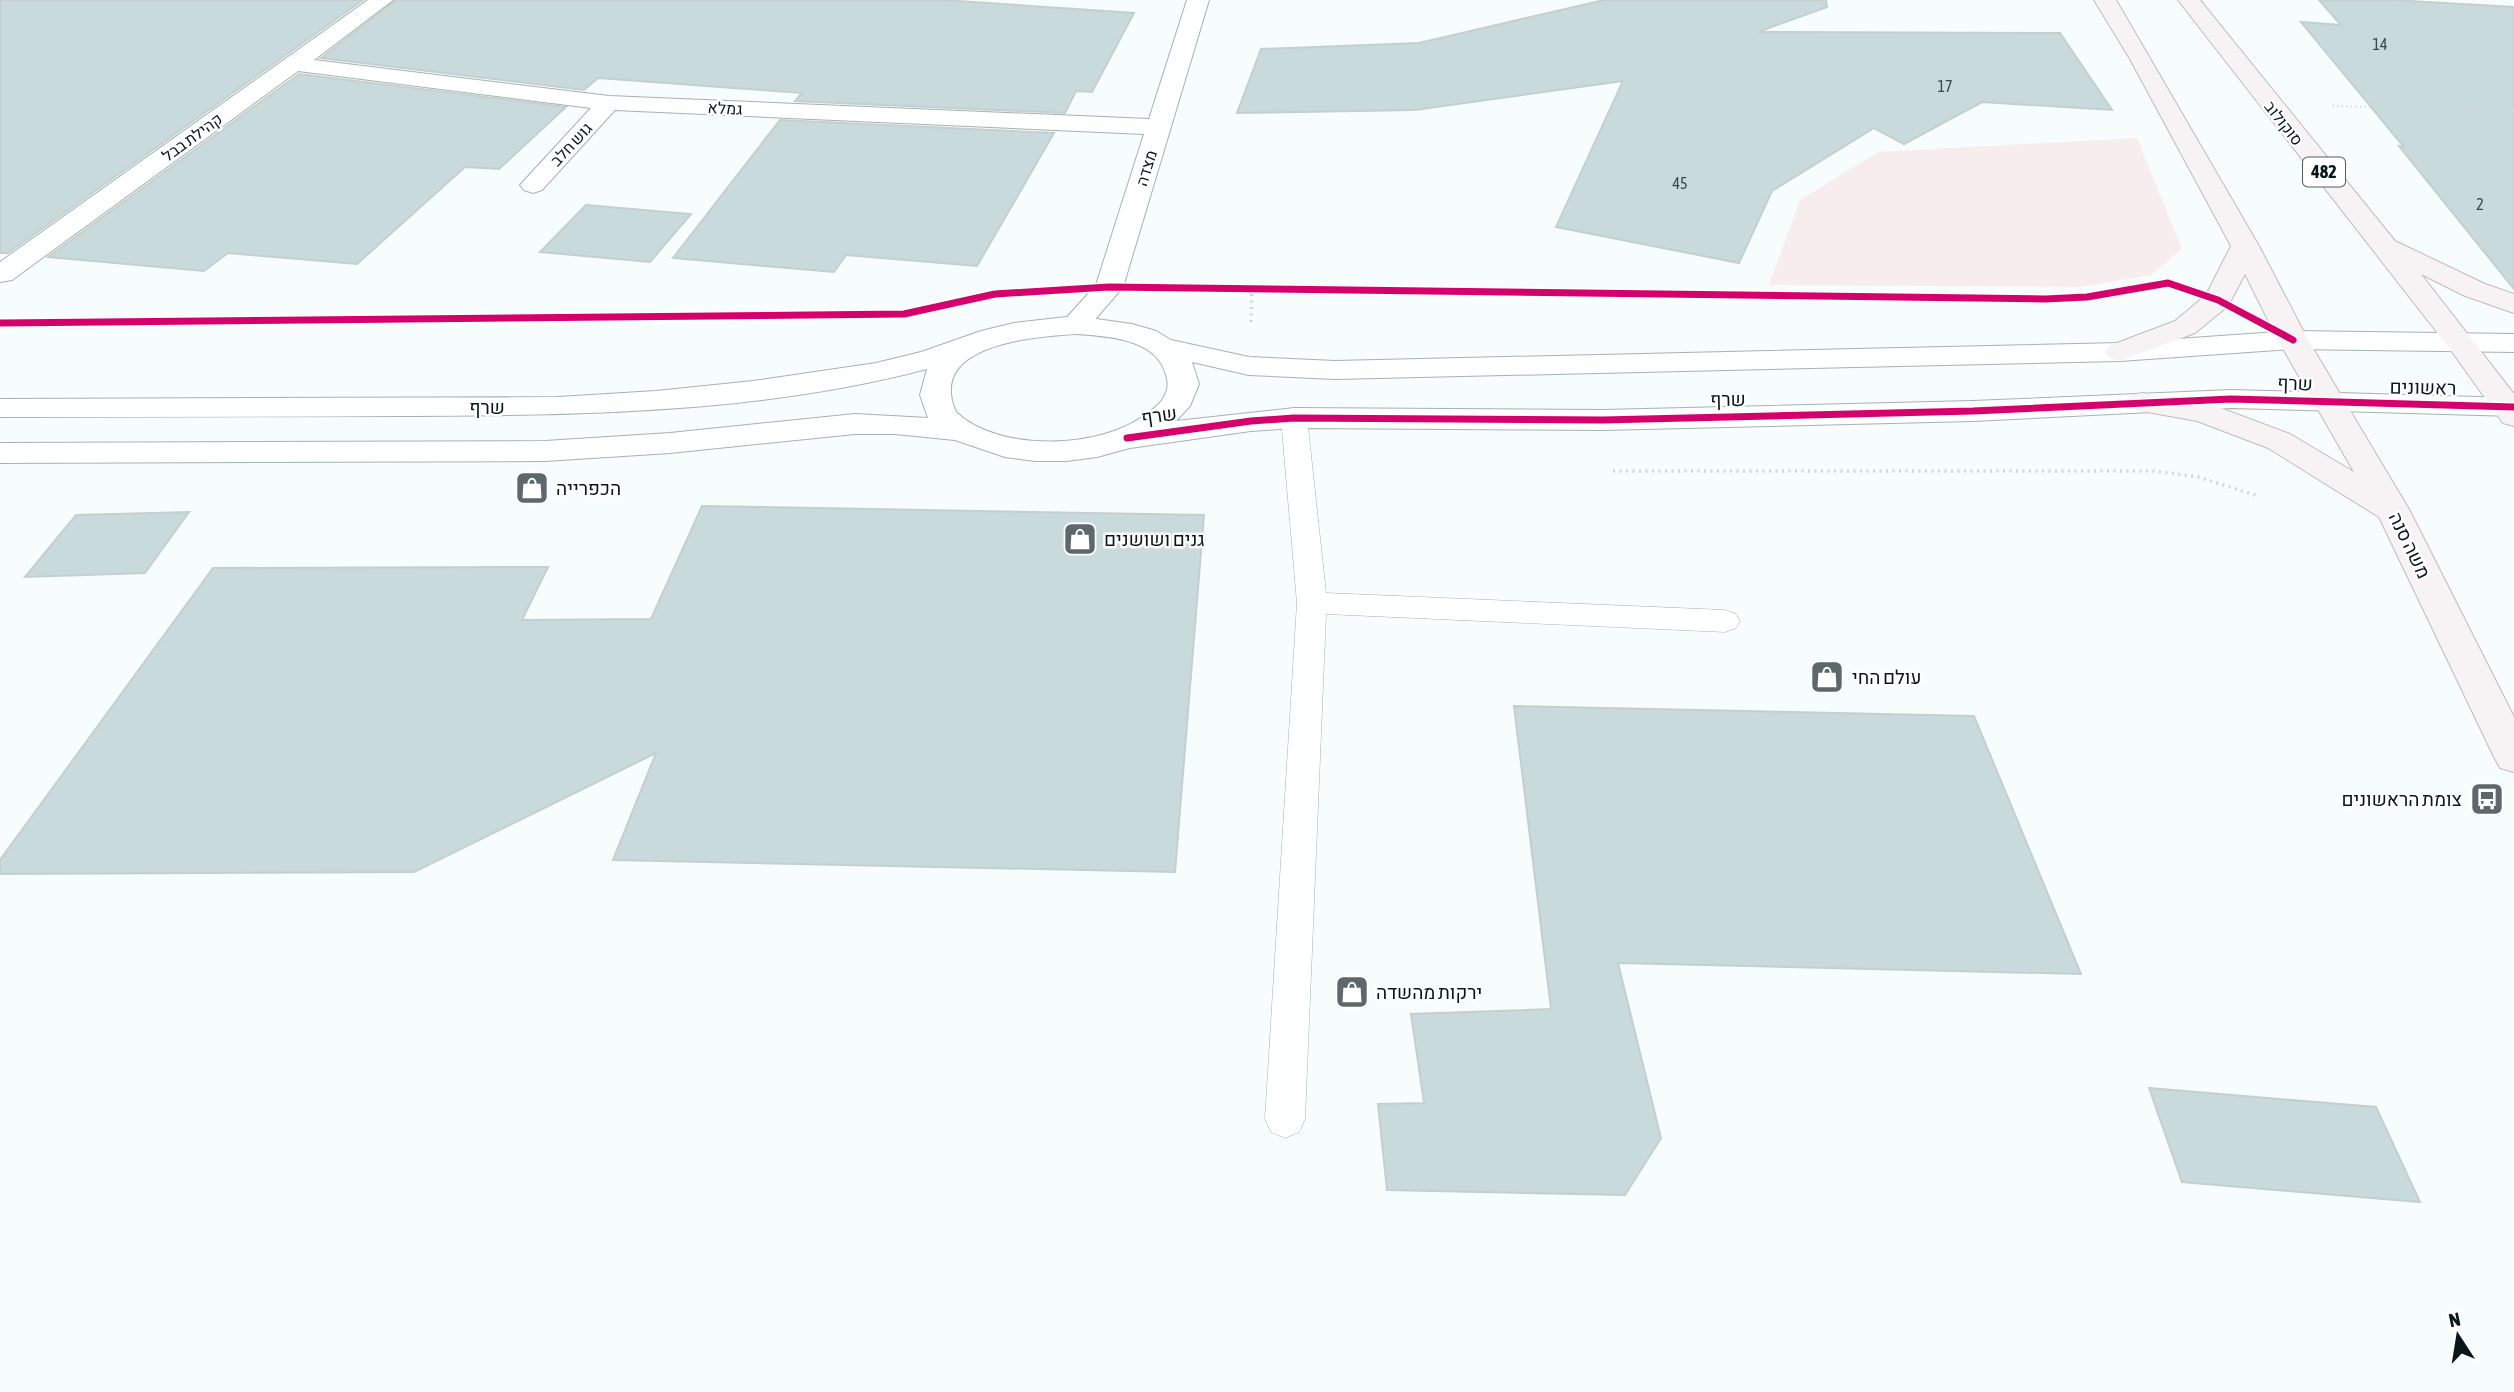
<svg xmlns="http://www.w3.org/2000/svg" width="2514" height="1392" font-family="'Asap Condensed',Heebo,sans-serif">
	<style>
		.green { fill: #f8eded }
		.building { fill: #c9dadc; stroke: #c4cfd0; stroke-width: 2 }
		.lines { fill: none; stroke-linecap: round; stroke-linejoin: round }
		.service-casing { stroke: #a7b1b1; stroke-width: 1 }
		.minor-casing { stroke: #a7b1b1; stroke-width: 2 }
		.tertiary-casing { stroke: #a7b1b1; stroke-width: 2 }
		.primary-casing { stroke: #c1babb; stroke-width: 2 }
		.path-far1 { stroke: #d5d7d7; stroke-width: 2.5; stroke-dasharray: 1 3.5; stroke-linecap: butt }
		.path { stroke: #d5d7d7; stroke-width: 3.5; stroke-dasharray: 2 4.5; stroke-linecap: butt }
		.service { fill: #feffff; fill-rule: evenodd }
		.minor { fill: #feffff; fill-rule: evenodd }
		.tertiary { fill: #feffff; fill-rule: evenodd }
		.primary { fill: #f7f2f3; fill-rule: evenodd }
		.cycleway-casing { stroke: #fff; stroke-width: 10 }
		.cycleway { stroke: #d6006c; stroke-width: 7 }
		.labels { text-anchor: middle; stroke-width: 5; stroke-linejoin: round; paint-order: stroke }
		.number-label { font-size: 16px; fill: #38484a }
		.far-street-label { font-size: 16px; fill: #08181a; stroke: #fff }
		.shield { fill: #fff; stroke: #525d5f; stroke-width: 2 }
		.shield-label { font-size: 18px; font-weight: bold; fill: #08181a }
		.street-label { font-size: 19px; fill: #08181a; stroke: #fff }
		.poi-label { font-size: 19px; fill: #08181a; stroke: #fff; text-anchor: start }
	</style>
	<rect width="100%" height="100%" fill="#f7fcfc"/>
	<path class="green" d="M2137 138 2182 249 2151 275 2079 287 1769 285 1800 200 1878 152Z"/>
	<g class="building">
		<path d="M0 0H363L8 253H0Z"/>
		<path d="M396 0H943L1134 13 1092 92 1076 91 1065 113 795 101 802 93 598 78 584 90 321 58Z"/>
		<path d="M1604 0H1826L1827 7 1758 32 2060 33 2112 110 1982 102 1904 144 1874 128 1772 191 1739 263 1556 227 1623 81 1415 110 1237 113 1261 49 1419 43Z"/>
		<path d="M2319 0H2392L2514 7V289L2399 146 2404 147 2301 22 2341 25Z"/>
		<path d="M299 74 566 107 499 169 465 167 357 264 228 253 204 271 48 257Z"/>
		<path d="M780 120 1054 133 977 266 846 255 834 272 673 258Z"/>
		<path d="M586 205 691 214 650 262 540 252Z"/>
		<path d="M702 506 1204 515 1175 872 613 860 656 753 414 872 0 874V860L213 568 548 567 522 620 651 619Z"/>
		<path d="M189 512 145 573 25 577 76 515Z"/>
		<path d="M1514 706 1974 716 2081 974 1618 963 1661 1138 1625 1195 1387 1190 1378 1104 1424 1103 1411 1014 1551 1009Z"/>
		<path d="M2149 1088 2376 1107 2420 1202 2182 1182Z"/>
	</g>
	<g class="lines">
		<defs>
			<path id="service" d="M1294 410 1303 412 1307 418 1326 593 1725 610 1736 614 1740 621 1736 628 1725 632 1326 614 1305 1119 1299 1132 1285 1138 1271 1132 1265 1119 1297 603 1281 418 1285 412Z"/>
			<path id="minor" d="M368 0H393L314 60 609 96 1149 119 1187 0H1209L1123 287 1085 331 1075 334 1065 331 1060 325 1096 285 1144 134 615 110 542 190 533 193 524 190 520 185 591 108 298 71 12 280 0 282V262Z"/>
			<path id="tertiary" d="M1075 316 1132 324 1156 331 1171 340 1249 357 1335 361 2120 343 2293 331 2514 334V352L2293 349 2120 361 1335 379 1249 375 1192 362 1199 384 1190 406 1176 421 1294 408 1603 410 1973 401 2231 390 2514 398V416L2231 408 1973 421 1603 430 1294 428 1251 431 1130 448 1097 457 1066 461H1035L1005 457 955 440 895 434H855L670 453 545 461 0 463V443L545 441 670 433 855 414 928 418 920 395 927 369C756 414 577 415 402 416 268 417 134 417 0 417V399L558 397 656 391 753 381 876 363 921 352 981 331 1014 323ZM1075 334C1105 336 1157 338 1166 375 1169 384 1168 391 1162 400 1159 405 1152 410 1146 414 1102 449 999 453 956 412 926 344 1034 337 1075 334Z"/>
			<g id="primary">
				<path d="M2094 0H2116L2259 246 2308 340 2410 511 2514 717V772L2500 768 2494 757 2379 517 2268 448 2197 421 2131 409 2126 402 2131 395 2142 393 2215 406 2290 434 2354 472 2278 340 2245 274 2228 306 2195 333 2120 361 2109 358 2105 352 2109 346 2175 321 2206 295 2231 246 2130 59Z"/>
				<path d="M2178 0H2200L2395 241 2485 284 2514 294V313L2465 296 2421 274 2514 394V426L2503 423 2450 349Z"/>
			</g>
		</defs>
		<use href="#service" class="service-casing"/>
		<use href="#minor" class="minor-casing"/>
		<use href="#tertiary" class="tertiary-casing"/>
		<use href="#primary" class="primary-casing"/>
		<path class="path-far1" d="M2333 106 2514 111"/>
		<g class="path">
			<path d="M1251 322 1252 289"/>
			<path d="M1613 471H2155L2198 477 2258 496"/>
		</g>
		<use href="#service" class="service"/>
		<use href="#minor" class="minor"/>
		<use href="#tertiary" class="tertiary"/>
		<use href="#primary" class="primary"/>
		<defs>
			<g id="cycleway">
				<path d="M0 323 904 314 995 294 1109 287 2045 299 2087 297 2168 283 2218 300 2293 340"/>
				<path d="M1127 438 1251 421 1294 418 1603 420 1973 411 2231 399 2514 407"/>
			</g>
		</defs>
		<use href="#cycleway" class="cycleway-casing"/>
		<use href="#cycleway" class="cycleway"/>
	</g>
	<defs>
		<symbol id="shop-square" viewBox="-11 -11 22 22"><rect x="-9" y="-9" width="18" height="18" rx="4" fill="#5c6869" stroke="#fff"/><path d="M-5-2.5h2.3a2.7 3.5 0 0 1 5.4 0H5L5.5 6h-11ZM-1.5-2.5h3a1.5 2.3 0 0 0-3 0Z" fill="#fff"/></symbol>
		<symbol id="bus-square" viewBox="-11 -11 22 22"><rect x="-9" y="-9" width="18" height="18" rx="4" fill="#5c6869" stroke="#fff"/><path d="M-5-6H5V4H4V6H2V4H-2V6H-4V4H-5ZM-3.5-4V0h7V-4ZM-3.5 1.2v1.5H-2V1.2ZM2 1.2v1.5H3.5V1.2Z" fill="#fff"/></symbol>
	</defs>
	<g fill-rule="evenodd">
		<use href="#shop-square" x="513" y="469" width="38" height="38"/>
		<use href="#shop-square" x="1061" y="520" width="38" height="38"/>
		<use href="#shop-square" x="1808" y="658" width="38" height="38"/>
		<use href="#bus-square" x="2468" y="780" width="38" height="38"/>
		<use href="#shop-square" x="1333" y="973" width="38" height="38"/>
	</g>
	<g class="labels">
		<g class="number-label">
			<text x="2380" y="50">14</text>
			<text x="1945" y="92">17</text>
			<text x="1680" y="189">45</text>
			<text x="2480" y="210">2</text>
		</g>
		<g class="far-street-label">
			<text transform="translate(725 108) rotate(3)" y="6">גמלא</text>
			<text transform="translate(2284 123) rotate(52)" y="6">סוקולוב</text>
			<text transform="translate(192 137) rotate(-36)" y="6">קהילת בבל</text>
			<text transform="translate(571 144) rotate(-47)" y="6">גוש חלב</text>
			<text transform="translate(1146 168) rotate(-73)" y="6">מצדה</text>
		</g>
		<rect class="shield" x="2303" y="157.5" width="42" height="29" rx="5"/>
		<g class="shield-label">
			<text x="2324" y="178">482</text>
		</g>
		<g class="street-label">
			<text transform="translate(2295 383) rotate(2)" y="7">שרף</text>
			<text transform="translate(2423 387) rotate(1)" y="7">ראשונים</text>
			<text transform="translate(1728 399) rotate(-1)" y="7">שרף</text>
			<text x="487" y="414">שרף</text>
			<text transform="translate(1159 415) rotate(-8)" y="7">שרף</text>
			<text transform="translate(2410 545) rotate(64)" y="7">משה סנה</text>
		</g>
		<g class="poi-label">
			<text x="556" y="495">הכפרייה</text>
			<text x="1104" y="546">גנים ושושנים</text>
			<text x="1852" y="684">עולם החי</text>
			<text x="2462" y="806" text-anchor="end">צומת הראשונים</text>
			<text x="1376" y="999">ירקות מהשדה</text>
		</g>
	</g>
	<g transform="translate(2458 1336) rotate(348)" stroke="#ffffff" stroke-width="5" paint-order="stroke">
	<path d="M0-5L12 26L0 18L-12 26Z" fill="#08181a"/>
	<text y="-10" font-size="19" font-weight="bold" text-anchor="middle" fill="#08181a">N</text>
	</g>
</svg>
